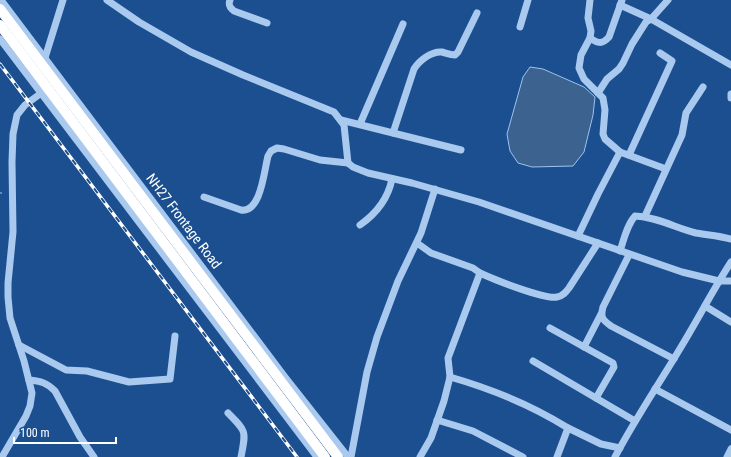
<svg xmlns="http://www.w3.org/2000/svg" width="731" height="457" font-family="'Roboto Condensed',sans-serif">
	<style>
		.water { fill: #3c6290; stroke: #9cc4f0 }
		.lines { fill: none; stroke-linecap: round; stroke-linejoin: round }
		.path { stroke: #a9c9ee; stroke-width: 1; stroke-dasharray: 2 3; stroke-linecap: butt }
		.minor { stroke: #a9c9ee; stroke-width: 7 }
		.highway { stroke: #fff; stroke-width: 10 }
		.rail-casing { stroke: #fff; stroke-width: 3.5 }
		.rail { stroke: #1b4f8f; stroke-width: 2; stroke-dasharray: 6; stroke-linecap: butt }
		.labels { text-anchor: middle; stroke-width: 3; stroke-linejoin: round; paint-order: stroke }
		.street-label { font-size: 14px; fill: #fff; stroke: #1b4f8f }
	</style>
	<rect width="100%" height="100%" fill="#1b4f8f"/>
	<path class="water" d="M530 67 543 69 584 87 595 97 593 115 584 152 573 166 532 167 518 163 510 151 507 134 523 77Z"/>
	<g class="lines">
		<path class="path" d="M0 193H5"/>
		<g class="minor">
			<path d="M1 0 285 377 348 457"/>
			<path d="M107 0 139 22 191 52 243 75 334 112 344 125 348 163 353 167 368 173 412 183 479 202 682 272 719 281H731"/>
			<path d="M230 0C228 5 230 8 234 11L267 23"/>
			<path d="M590 0 588 18 591 31 590 38 581 55 579 68 584 79 603 98 605 110 603 134 605 139 620 152 666 169"/>
			<path d="M620 5 651 19 731 65"/>
			<path d="M520 27 528 0"/>
			<path d="M590 38C597 43 602 45 609 37L622 0"/>
			<path d="M0 39 317 457"/>
			<path d="M44 61 63 0"/>
			<path d="M598 93 607 79 619 69 623 63 632 44 646 22 651 19 668 0"/>
			<path d="M731 94V98"/>
			<path d="M341 120 461 150"/>
			<path d="M360 124 403 24"/>
			<path d="M393 133 414 69C419 61 431 51 442 52 446 53 450 55 455 55L458 52 477 13"/>
			<path d="M629 155 672 61 660 53"/>
			<path d="M204 197 241 210C261 213 264 171 268 156L271 151 277 148 284 149 320 160 348 163"/>
			<path d="M645 216 682 135 686 113 703 87"/>
			<path d="M360 225C377 213 388 199 392 179"/>
			<path d="M578 236 598 194 620 152"/>
			<path d="M417 243 431 253 473 268 480 273 448 358 450 377 444 401 431 438 420 457"/>
			<path d="M620 251C624 239 627 225 635 216 657 217 676 228 696 233 708 235 720 236 731 239"/>
			<path d="M629 255 603 307C600 318 603 320 611 326L674 359"/>
			<path d="M480 273C493 279 545 300 557 297 563 296 566 292 569 288L598 243"/>
			<path d="M705 306 731 322"/>
			<path d="M550 328 613 363 614 367 596 398"/>
			<path d="M19 345 66 370 87 371 129 382 170 379 175 336"/>
			<path d="M584 347 601 314"/>
			<path d="M533 361 635 421"/>
			<path d="M450 377C492 389 531 405 568 428"/>
			<path d="M29 380C41 381 47 383 55 391L80 437 94 457"/>
			<path d="M655 389 731 430"/>
			<path d="M228 413C247 432 246 431 241 457"/>
			<path d="M437 420 473 431 523 457"/>
			<path d="M2 457 26 416 30 406 32 393 24 361 10 318 8 297V283L13 232 12 162 13 134 17 115 25 105 44 91"/>
			<path d="M351 457 367 372 377 337 398 281 421 233 435 189"/>
			<path d="M557 457 568 428 601 444 620 448"/>
			<path d="M615 457C635 419 659 384 681 347 698 319 713 290 731 262"/>
			<path d="M727 457 731 449"/>
		</g>
		<g class="highway">
			<path d="M0 9 338 457"/>
			<path d="M0 25 325 457"/>
		</g>
		<defs>
			<path id="rail" d="M0 64 297 457"/>
		</defs>
		<use href="#rail" class="rail-casing"/>
		<use href="#rail" class="rail"/>
	</g>
	<g class="labels">
		<g class="street-label">
			<text transform="translate(184 221) rotate(53)" y="5">NH27 Frontage Road</text>
		</g>
	</g>
	<path d="M14 437v6h102v-6" fill="none" stroke="#ffffff" stroke-width="2"/>
	<text x="20" y="437" font-size="12" fill="#ffffff" stroke="#1b4f8f" stroke-width="3" paint-order="stroke">100 m</text>
</svg>
